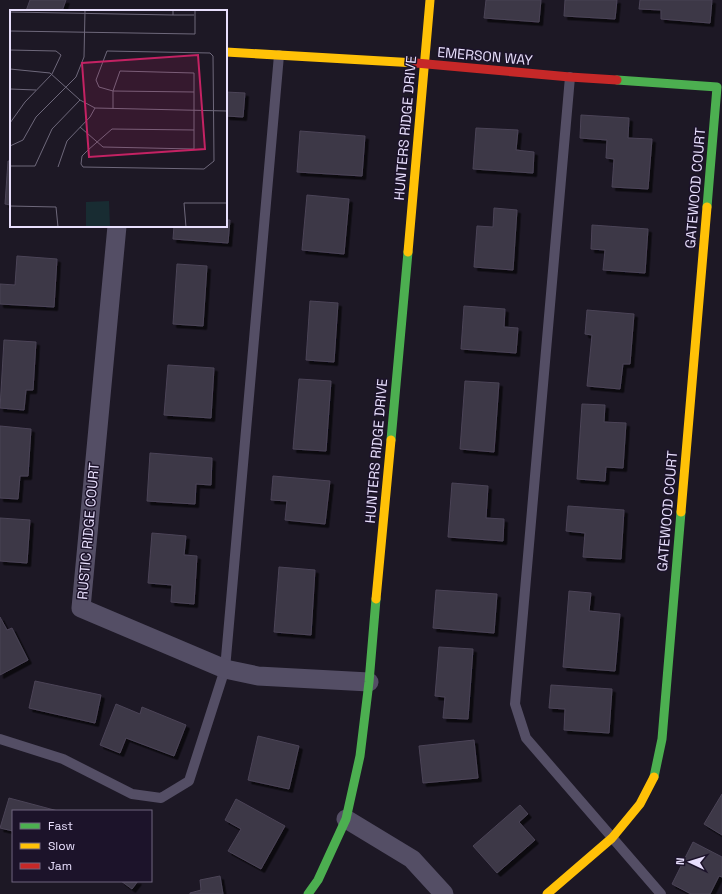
<svg xmlns="http://www.w3.org/2000/svg" width="722" height="894" font-family="'Space Grotesk',sans-serif">
	<style>
		.building { fill: #3d3746; stroke: #4b4457; filter: url(#shadow) }
		.lines { fill: none; stroke-linecap: round; stroke-linejoin: round }
		.lane { stroke: #544e65; stroke-width: 10 }
		.street { stroke: #544e65; stroke-width: 19 }
		.fast { stroke: #4caf50; stroke-width: 9 }
		.slow { stroke: #ffc107; stroke-width: 9 }
		.jam { stroke: #c62828; stroke-width: 9 }
		.labels { text-anchor: middle; stroke-width: 3; stroke-linejoin: round; paint-order: stroke }
		.street-label { font-size: 14px; fill: #e8dffd; stroke: #1c132a }
		.inset-road { fill: none; stroke: #6e687b; stroke-width: 1 }
		.view { fill: #c42263; fill-opacity: 0.15; stroke: #c42263; stroke-width: 2 }
		.inset-edge { fill: none; stroke: #e8dffd; stroke-width: 2 }
	</style>
	<defs>
		<filter id="shadow"><feDropShadow dx="3.5" dy="3.5" stdDeviation="0" flood-color="#0009"/></filter>
	</defs>
	<rect width="100%" height="100%" fill="#1d1825"/>
	<g class="building">
		<path d="M30 0H66L62 11H26Z"/>
		<path d="M486 0H541L539 22 484 18Z"/>
		<path d="M565 0H617L615 19 564 16Z"/>
		<path d="M640 0H712L710 23 661 19V10L639 9Z"/>
		<path d="M226 92 245 93 243 117 226 116Z"/>
		<path d="M581 115 629 118 628 138 652 139 648 189 612 187 614 159 606 158 607 140 580 138Z"/>
		<path d="M476 128 518 130 516 150 534 152 533 173 473 169Z"/>
		<path d="M300 131 365 136 362 176 297 172Z"/>
		<path d="M8 161H11V205L5 204Z"/>
		<path d="M307 195 349 199 344 254 302 250Z"/>
		<path d="M494 208 517 210 513 270 474 267 477 226 493 227Z"/>
		<path d="M226 220H230L228 243 173 239 174 226H226Z"/>
		<path d="M592 225 648 229 645 273 603 270 605 250 591 249Z"/>
		<path d="M17 256 57 259 54 307 0 304V284L15 285Z"/>
		<path d="M177 264 207 266 203 326 173 324Z"/>
		<path d="M310 301 338 303 334 362 306 360Z"/>
		<path d="M464 306 505 309 504 327 518 328 516 353 461 349Z"/>
		<path d="M587 310 634 314 630 364H623L620 389 587 386 592 335 585 334Z"/>
		<path d="M4 340 36 342 33 390H26L24 410 0 408Z"/>
		<path d="M168 365 214 368 211 418 164 415Z"/>
		<path d="M299 379 331 381 326 451 293 449Z"/>
		<path d="M465 381 499 383 494 452 460 449Z"/>
		<path d="M582 404 605 405 604 422 626 423 623 468 606 467 605 481 577 479Z"/>
		<path d="M0 426 31 429 28 476H20L18 499 0 498Z"/>
		<path d="M150 453 212 458 211 485 196 484 195 504 147 501Z"/>
		<path d="M273 476 330 481 325 524 285 520 287 501 271 500Z"/>
		<path d="M452 483 488 486 486 518 504 519 503 541 448 537Z"/>
		<path d="M568 506 624 510 621 559 583 557 585 533 566 531Z"/>
		<path d="M0 518 30 520 27 563 0 561Z"/>
		<path d="M152 533 186 536 184 555 197 556 194 604 171 602 172 585 148 583Z"/>
		<path d="M279 567 315 570 311 635 274 632Z"/>
		<path d="M436 590 497 594 494 633 433 628Z"/>
		<path d="M569 591 591 593 589 611 620 614 615 671 563 667Z"/>
		<path d="M0 617 7 630 12 628 28 660 0 675Z"/>
		<path d="M439 647 473 649 468 719 443 718 445 697 435 696Z"/>
		<path d="M35 681 101 695 95 723 29 708Z"/>
		<path d="M551 685 612 689 609 733 564 730 565 709 549 708Z"/>
		<path d="M116 704 140 714 142 707 186 725 174 756 126 738 120 753 100 745Z"/>
		<path d="M258 736 299 746 289 789 248 780Z"/>
		<path d="M474 740 478 778 423 783 419 746Z"/>
		<path d="M722 794V835L704 824Z"/>
		<path d="M9 798 58 811H13V831L0 828Z"/>
		<path d="M236 799 285 826 261 869 228 851 241 829 225 820Z"/>
		<path d="M520 805 528 814 519 822 535 840 497 873 473 846Z"/>
		<path d="M693 842 722 857V877L719 876 710 894H691L672 884Z"/>
		<path d="M220 876 223 894H190V893L201 890 200 880Z"/>
		<path d="M121 881H138L132 889Z"/>
	</g>
	<g class="lines">
		<g class="lane">
			<path d="M570 77 515 704 526 738 661 894"/>
			<path d="M0 739 63 759 132 794 161 798 189 781 225 669 279 55"/>
		</g>
		<g class="street">
			<path d="M117 226 81 608 225 669 258 676 369 682"/>
			<path d="M346 819 412 859 444 894"/>
		</g>
		<g class="fast">
			<path d="M617 80 717 87 707 207"/>
			<path d="M391 440 408 252"/>
			<path d="M654 777 662 739 681 512"/>
			<path d="M308 894 318 880 346 819 360 756 369 682 376 599"/>
		</g>
		<g class="slow">
			<path d="M226 52 416 63"/>
			<path d="M408 252 430 0"/>
			<path d="M681 512 707 207"/>
			<path d="M376 599 391 440"/>
			<path d="M547 894 612 838 640 804 654 777"/>
		</g>
		<path class="jam" d="M416 63 570 77 617 80"/>
	</g>
	<g class="labels">
		<g class="street-label">
			<text transform="translate(485 56) rotate(5)" y="5">EMERSON WAY</text>
			<text transform="translate(405 128) rotate(-85)" y="5">HUNTERS RIDGE DRIVE</text>
			<text transform="translate(695 188) rotate(-85)" y="5">GATEWOOD COURT</text>
			<text transform="translate(376 451) rotate(-85)" y="5">HUNTERS RIDGE DRIVE</text>
			<text transform="translate(667 511) rotate(-85)" y="5">GATEWOOD COURT</text>
			<text transform="translate(88 531) rotate(-85)" y="5">RUSTIC RIDGE COURT</text>
		</g>
	</g>
	<g transform="translate(10 10)">
		<rect width="217" height="217" fill="#1d1825"/>
		<path d="M99 191 100 217H76V192Z" fill="#182c32"/>
		<path class="inset-road" d="M0 2 163 5V0M163 5H184M0 21 185 24V0M0 40 46 41 51 45 42 64 15 92 0 113M0 59 40 63 70 90 85 98 217 101M0 79 26 80M70 117 93 137 184 139V63L110 61 103 81V99M184 120 102 119 78 140 72 146 71 154 73 157 194 159 204 151 203 46 200 43 97 41 86 70 89 77 103 81 184 82M0 136 13 130 26 107 66 67 74 47 75 0M0 156H25L42 119 70 90M48 157 57 131 80 107 85 98M0 196 46 197 48 217M176 217 174 193H217"/>
		<path class="view" d="M188 45 195 139 79 147 72 53Z"/>
		<rect width="217" height="217" class="inset-edge"/>
	</g>
	<rect x="12" y="810" width="140" height="72" fill="#1c132a" stroke="#6e657e"/>
	<rect x="20" y="823" width="20" height="6" fill="#4caf50" stroke="#6e657e"/>
	<text x="48" y="830" font-size="12" fill="#e8dffd">Fast</text>
	<rect x="20" y="843" width="20" height="6" fill="#ffc107" stroke="#6e657e"/>
	<text x="48" y="850" font-size="12" fill="#e8dffd">Slow</text>
	<rect x="20" y="863" width="20" height="6" fill="#c62828" stroke="#6e657e"/>
	<text x="48" y="870" font-size="12" fill="#e8dffd">Jam</text>
	<g transform="translate(690 862) rotate(274)" stroke="#1c132a" stroke-width="3" paint-order="stroke">
	<path d="M0-3L7 15L0 10L-7 15Z" fill="#e8dffd"/>
	<text y="-6" font-size="11" font-weight="bold" text-anchor="middle" fill="#e8dffd">N</text>
	</g>
</svg>
